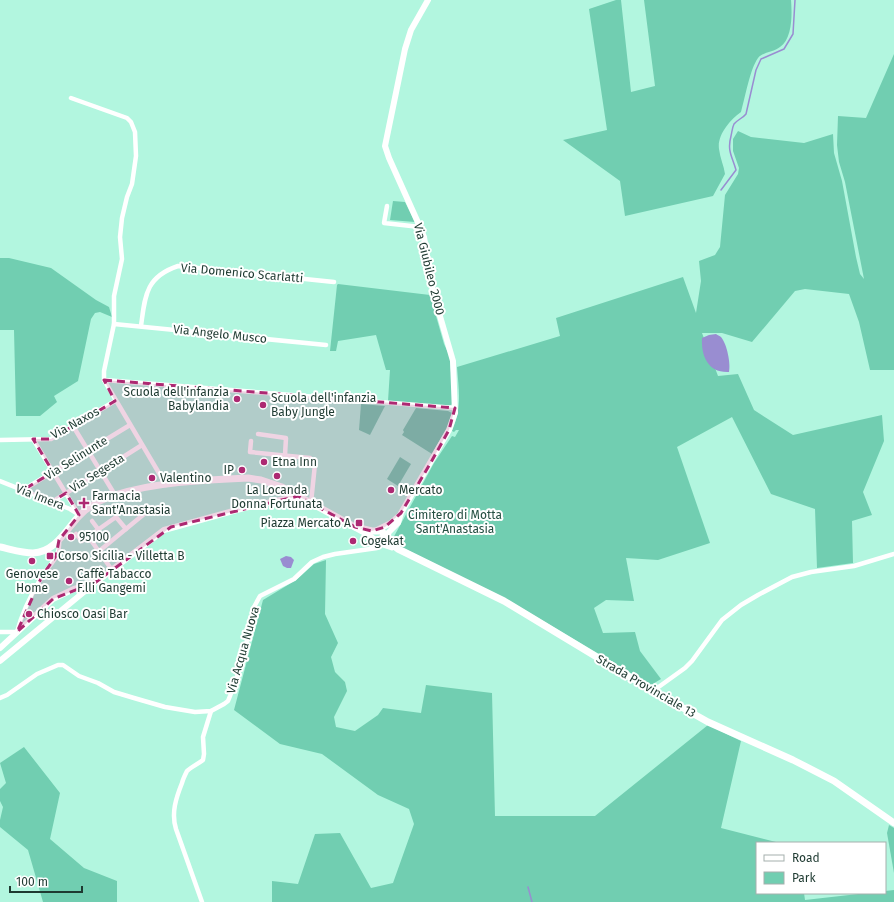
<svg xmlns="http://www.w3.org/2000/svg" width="894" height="902" font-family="'Fira Sans',sans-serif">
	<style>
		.green { fill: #71ceb1 }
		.water { fill: #998dd1 }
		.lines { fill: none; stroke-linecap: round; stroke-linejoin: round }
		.stream { stroke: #998dd1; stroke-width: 1.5 }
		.minor { stroke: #fff; stroke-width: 4.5 }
		.tertiary { stroke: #fff; stroke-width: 6 }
		.secondary { stroke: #fff; stroke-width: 7 }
		.marked { fill: #ad2972; fill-opacity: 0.2; stroke: #ad2972; stroke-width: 3; stroke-dasharray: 8 5; stroke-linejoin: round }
		.poi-dot { fill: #ad2972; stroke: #fff; stroke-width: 1.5 }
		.labels { text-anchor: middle; stroke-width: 4; stroke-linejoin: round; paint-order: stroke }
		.street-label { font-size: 12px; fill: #1e3a31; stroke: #fff }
		.poi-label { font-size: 12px; fill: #1e3a31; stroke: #fff; text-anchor: start }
		.park-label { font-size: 12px; fill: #254f42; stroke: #fff }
	</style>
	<rect width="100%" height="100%" fill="#b2f6df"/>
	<g class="green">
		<path d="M616 0H621L631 92 655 86 644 0H791C792 13 793 38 780 47 774 52 763 52 758 58 750 69 745 98 741 112 730 120 717 135 719 149 720 158 724 166 725 174L713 196 625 216 620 181 563 140 607 130 589 9Z"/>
		<path d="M894 54V370H870L859 322 849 294 805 289 795 291 752 342 722 333H702L718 376 738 374 754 410 793 435 882 415 884 441 863 492 872 515 852 521 853 563 817 568 815 509 771 494 732 417 677 447 710 543 658 560 626 558 634 601 606 600 594 608 603 633 635 632 640 651 661 679 651 685 508 600 391 542 434 463 452 436 455 437 459 430H456L454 432 452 431C462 407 459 392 457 367L560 336 556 318 683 277 696 313 701 281 699 261 715 255 720 247 725 195 738 174 739 168 733 151V139L738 131 751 137 804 143 833 134 834 153 842 181 856 257 860 274 864 279 845 182 839 162 837 145 838 116 866 118Z"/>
		<path d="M393 201 405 202 415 222 390 220Z"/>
		<path d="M0 258H9L51 268 96 300 109 307 112 317 100 312 95 313 91 319 78 381 54 396 57 402 40 416H16L14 330H0Z"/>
		<path d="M338 284 430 295 444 344 450 357 453 404 448 406 388 401 390 370H386L376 335 338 341 336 351H330L337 285Z"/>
		<path d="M361 404 385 406 370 435 359 430Z"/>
		<path d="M416 408 448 411 452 413 447 428 432 454 402 435 404 432 403 430Z"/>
		<path d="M400 457 411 464 398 486 387 479Z"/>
		<path d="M326 560 325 614 338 643 331 657 335 672 345 682 347 691 334 717 336 727 355 731 378 715 383 708 421 713 426 685 492 693 495 816H595L708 725 741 741 721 828 780 843H757V893H804L805 900 867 893H885V891L894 890V902H272V881L298 884 315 834 340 833 371 888 393 883 414 824 409 809 378 795 322 754 280 744 234 710 263 600 296 580 314 564Z"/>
		<path d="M24 747 60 793 50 839 84 868 117 881V902H43L28 850 0 827V820L3 807 0 801V789L6 783 0 763Z"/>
		<path d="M889 825 894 828V873L887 833Z"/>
	</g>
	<g class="water">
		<path d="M716 334C717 335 720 336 721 337 727 344 731 364 729 372 708 373 701 356 702 338L709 335Z"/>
		<path d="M286 556 291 557 294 560 291 568H287L283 566 280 559Z"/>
	</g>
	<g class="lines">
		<g class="stream">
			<path d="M721 190 736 170C732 156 727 151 731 136 732 132 732 128 734 124 737 120 743 118 746 114L756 70 761 59 784 49 793 34 795 0"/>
			<path d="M528 887 532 902"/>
		</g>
		<g class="minor">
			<path d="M71 98 127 118 131 122 135 132 136 156 132 184 127 197 122 218 120 237 122 259 114 296V324L104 371V380L166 485"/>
			<path d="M387 206 384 223 420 227"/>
			<path d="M114 324 326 345"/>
			<path d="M141 326C145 297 145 277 178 266L334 282"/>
			<path d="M104 380 455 408"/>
			<path d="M73 426 115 495"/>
			<path d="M258 434 286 438 285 455"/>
			<path d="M33 439 79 515"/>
			<path d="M0 440 51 439 115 401"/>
			<path d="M251 441 250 452 310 458 315 464 311 503"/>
			<path d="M0 481 70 509 78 514"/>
			<path d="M23 490 130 425"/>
			<path d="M52 502 142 445"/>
			<path d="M92 521 98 529"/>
			<path d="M76 534 82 541 116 517 126 529"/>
			<path d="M88 536 112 570"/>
			<path d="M98 552 149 510"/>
			<path d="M0 632H17C22 613 31 595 41 578 49 564 61 558 59 540"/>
			<path d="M653 691 685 668 692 661 722 620 741 605 758 595 792 577 811 572 854 566 894 554"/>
			<path d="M0 698 7 695 37 674 58 665H63L79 676 98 683 114 692 134 698 165 707 195 712 211 711 224 704 228 701 230 696 239 671 247 640 254 607 260 596 294 579 312 562 323 557 335 554 377 548 378 543"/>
			<path d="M202 902 176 829C171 813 176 798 182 783 183 779 185 775 187 771 191 767 198 764 203 760L204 754 203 737 211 711"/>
		</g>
		<g class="tertiary">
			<path d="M377 530 391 523 400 515"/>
			<path d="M385 536 398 523 401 513 449 430 455 413 453 361 433 292 424 237 420 227 389 158 385 146 405 49 411 30 428 0"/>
			<path d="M0 648 53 599 74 589 92 584"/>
			<path d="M0 661 96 582 164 530 244 508 298 496"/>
		</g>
		<g class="secondary">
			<path d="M355 527 372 531H382L387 540 398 549 504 601 653 691 708 722 793 760 834 781 894 823"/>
			<path d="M0 547C10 549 22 553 33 553 55 552 66 530 79 516 88 506 103 499 115 495 155 482 206 480 248 478L261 480 282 487 364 532 377 542 392 547"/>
		</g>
	</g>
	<path class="marked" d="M104 380 455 408 449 430 430 464 401 513 385 527 372 531 355 527 298 496 171 527 96 582 53 599 17 632 42 576 56 556 59 540 79 515 66 493 52 502 23 490 53 472 33 439H51L115 401Z"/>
	<g class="poi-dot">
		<circle cx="237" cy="399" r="4"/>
		<circle cx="263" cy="405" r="4"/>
		<circle cx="264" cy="462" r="4"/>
		<circle cx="242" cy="470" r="4"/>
		<circle cx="277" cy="476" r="4"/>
		<circle cx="152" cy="478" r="4"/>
		<circle cx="391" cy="490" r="4"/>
		<path d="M82 497h4v4h4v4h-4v4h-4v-4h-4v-4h4z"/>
		<rect x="355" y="519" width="8" height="8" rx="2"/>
		<circle cx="71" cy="537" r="4"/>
		<circle cx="353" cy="541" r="4"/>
		<rect x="46" y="552" width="8" height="8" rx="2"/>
		<circle cx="32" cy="561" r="4"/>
		<circle cx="69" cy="581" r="4"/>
		<circle cx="29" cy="614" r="4"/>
	</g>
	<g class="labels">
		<g class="street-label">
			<text transform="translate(429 269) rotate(76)" y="4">Via Giubileo 2000</text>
			<text transform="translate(242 273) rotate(5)" y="4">Via Domenico Scarlatti</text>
			<text transform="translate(220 334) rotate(6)" y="4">Via Angelo Musco</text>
			<text transform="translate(75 423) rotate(-29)" y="4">Via Naxos</text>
			<text transform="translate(76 458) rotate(-32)" y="4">Via Selinunte</text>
			<text transform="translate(97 473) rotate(-32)" y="4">Via Segesta</text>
			<text transform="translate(40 497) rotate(21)" y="4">Via Imera</text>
			<text transform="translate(243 650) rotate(-74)" y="4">Via Acqua Nuova</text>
			<text transform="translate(646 686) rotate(30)" y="4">Strada Provinciale 13</text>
		</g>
		<g class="poi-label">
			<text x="229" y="396" text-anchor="end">Scuola dell'infanzia<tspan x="229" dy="14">Babylandia</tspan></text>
			<text x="271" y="402">Scuola dell'infanzia<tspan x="271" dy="14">Baby Jungle</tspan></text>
			<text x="272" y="466">Etna Inn</text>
			<text x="234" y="474" text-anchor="end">IP</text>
			<text x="160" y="482">Valentino</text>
			<text x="277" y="494" text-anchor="middle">La Locanda<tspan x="277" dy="14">Donna Fortunata</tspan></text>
			<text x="399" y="494">Mercato</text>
			<text x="92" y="500">Farmacia<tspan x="92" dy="14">Sant'Anastasia</tspan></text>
			<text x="351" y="527" text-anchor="end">Piazza Mercato A</text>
			<text x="79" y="541">95100</text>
			<text x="361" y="545">Cogekat</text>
			<text x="58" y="560">Corso Sicilia - Villetta B</text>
			<text x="32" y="578" text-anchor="middle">Genovese<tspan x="32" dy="14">Home</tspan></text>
			<text x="77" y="578">Caffè Tabacco<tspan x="77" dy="14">F.lli Gangemi</tspan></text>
			<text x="37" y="618">Chiosco Oasi Bar</text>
		</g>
		<g class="park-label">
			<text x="455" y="519">Cimitero di Motta<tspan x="455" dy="14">Sant'Anastasia</tspan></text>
		</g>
	</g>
	<rect x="756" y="842" width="130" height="52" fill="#ffffff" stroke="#a5b0ad"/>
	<rect x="764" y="855" width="20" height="6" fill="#ffffff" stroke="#a5b0ad"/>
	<text x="792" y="862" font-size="12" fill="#1e3a31">Road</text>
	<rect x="764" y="872" width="20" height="12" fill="#71ceb1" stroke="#a5b0ad"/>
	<text x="792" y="882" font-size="12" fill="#1e3a31">Park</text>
	<path d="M10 886v6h72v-6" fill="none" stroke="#1e3a31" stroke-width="2"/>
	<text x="16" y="886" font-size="12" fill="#1e3a31" stroke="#ffffff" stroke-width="3" paint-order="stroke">100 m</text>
</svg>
